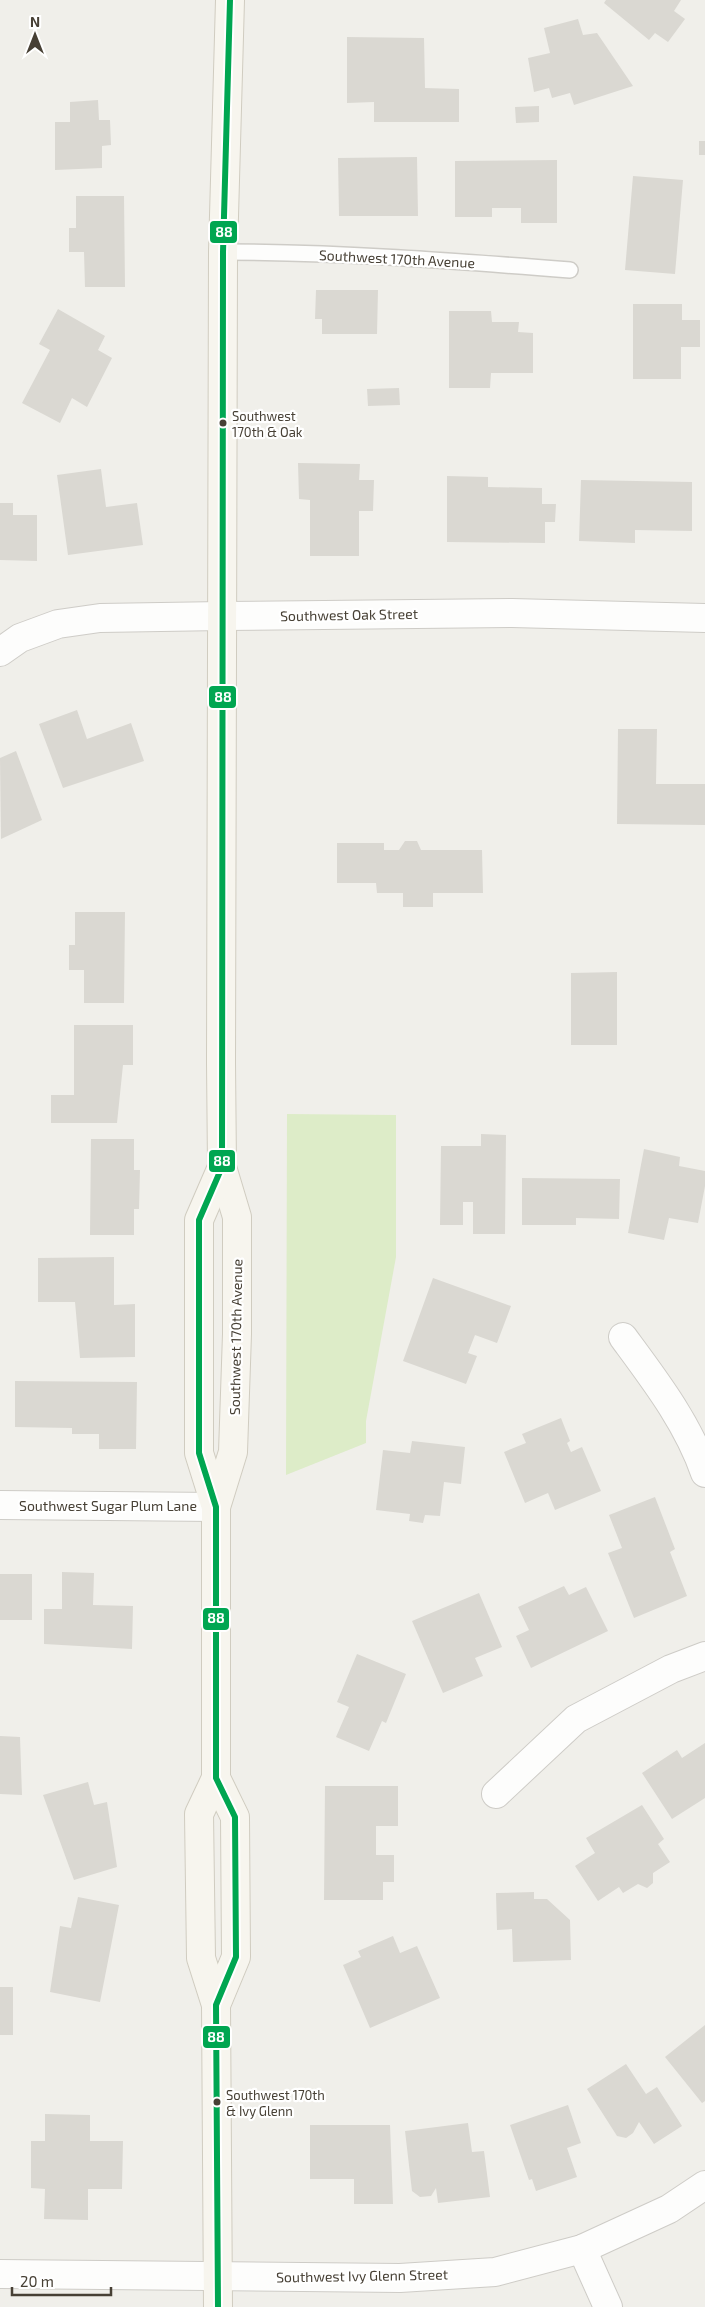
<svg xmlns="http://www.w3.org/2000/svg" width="705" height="2307" font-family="'Exo 2',sans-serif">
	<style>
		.green { fill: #ddecc8 }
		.building { fill: #dad8d2 }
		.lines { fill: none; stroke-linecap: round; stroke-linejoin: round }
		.service-casing { stroke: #ceccc7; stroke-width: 18 }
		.minor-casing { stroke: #ceccc7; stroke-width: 30 }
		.tertiary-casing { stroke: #ceccc7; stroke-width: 30 }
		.secondary-casing { stroke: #d0ccc0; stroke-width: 30 }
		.service { stroke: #fdfdfc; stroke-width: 15 }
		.minor { stroke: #fdfdfc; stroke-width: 28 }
		.tertiary { stroke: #fdfdfc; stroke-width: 28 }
		.secondary { stroke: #f7f5ee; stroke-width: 28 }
		.bus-1-casing { stroke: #fff; stroke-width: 10 }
		.bus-1 { stroke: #00a651; stroke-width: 6 }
		.bus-dot { fill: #474035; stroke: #fff; stroke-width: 2 }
		.labels { text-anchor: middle; stroke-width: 4.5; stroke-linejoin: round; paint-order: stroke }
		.bus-label { font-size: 13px; fill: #474035; stroke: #fff; text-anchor: start }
		.street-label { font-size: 14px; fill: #474035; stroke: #fff }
		.line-badge { stroke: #fff; stroke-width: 2 }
		.badge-label { font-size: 14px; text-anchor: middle; font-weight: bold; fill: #fff }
	</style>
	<rect width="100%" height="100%" fill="#f0efea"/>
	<path class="green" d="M287 1114 396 1115V1257L366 1421V1443L286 1475Z"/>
	<g class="building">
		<path d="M606 0H681L674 11 685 19 668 42 655 33 649 40 604 3Z"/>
		<path d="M578 19 583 35 597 33 633 86 574 105 570 93 552 98 549 88 534 92 528 58 550 53 544 28Z"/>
		<path d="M347 37 424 38 425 88 459 89V122H374V102L347 103Z"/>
		<path d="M98 100 99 120H110L111 145 102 146V168L55 170V122H70V102Z"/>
		<path d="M539 106V122L516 123 515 107Z"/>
		<rect x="699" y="141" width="6" height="14"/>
		<path d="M417 157 418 216H339L338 158Z"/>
		<path d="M557 160V223H521V208H492V217H455V161Z"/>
		<path d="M633 176 683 180 675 274 625 270Z"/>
		<path d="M76 196H124L125 287H85L84 252H69V228H76Z"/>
		<path d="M316 290H378L377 334H322V319H315Z"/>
		<path d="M633 304H682V320H700V347H681V379H633Z"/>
		<path d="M58 309 105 336 98 350 112 358 87 407 72 398 60 423 22 403 50 350 39 344Z"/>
		<path d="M449 311H491L492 322H519L518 332 533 333V373H491L490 388H449Z"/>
		<path d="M399 388 400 405 368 406 367 389Z"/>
		<path d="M298 463 360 464 359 480H374L373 511H359V556H310V500L299 499Z"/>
		<path d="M101 469 106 507 137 503 143 545 68 555 57 475Z"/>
		<path d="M447 476 488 477V487L542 488V504H556L555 522H545V543L447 542Z"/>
		<path d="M581 480 692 482V531L635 530V543L579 541Z"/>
		<path d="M0 503H13V515H37V561L0 560Z"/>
		<path d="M77 710 87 739 131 723 144 761 63 788 39 724Z"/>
		<path d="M618 729H657L656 784H705V825L617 824Z"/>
		<path d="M16 751 42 820 1 839 0 758Z"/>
		<path d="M405 841H417L421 850H482L483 893H433V907H403V893H377L376 883H337V843H384V850H399Z"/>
		<path d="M75 912H125L124 1003H84V970H69V945H75Z"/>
		<path d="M617 972V1045H571V973Z"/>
		<path d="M74 1025H133V1065H123L117 1123H51V1095H74Z"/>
		<path d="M481 1134 506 1135 505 1234H473V1202H463V1225H440L441 1146H481Z"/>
		<path d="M91 1139H134V1170H140L139 1209H134V1235H90Z"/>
		<path d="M644 1149 680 1157 679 1166 705 1171V1186L698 1223 669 1218 664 1240 628 1233Z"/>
		<path d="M522 1178 620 1179 619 1219 576 1218V1225H522Z"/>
		<path d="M114 1257V1305L135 1304V1357L80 1358 75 1302H38V1258Z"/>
		<path d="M433 1278 511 1306 497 1343 475 1335 468 1353 477 1356 466 1384 403 1361Z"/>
		<path d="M15 1381 137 1382 136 1449H99V1434H72V1428L15 1427Z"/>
		<path d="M561 1418 570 1441 567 1443 571 1452 582 1447 601 1491 555 1510 548 1493 525 1503 504 1452 526 1443 522 1434Z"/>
		<path d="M412 1441 465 1447 461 1484 444 1482 440 1516 425 1515 423 1523 409 1521 410 1514 376 1510 383 1450 410 1453Z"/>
		<path d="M655 1497 675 1549 670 1552 687 1596 634 1618 608 1553 622 1548 609 1515Z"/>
		<path d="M62 1572 94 1573 93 1605 133 1606 132 1649 44 1644V1609H62Z"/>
		<rect x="0" y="1574" width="32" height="46"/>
		<path d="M564 1586 569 1595 586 1587 608 1631 531 1668 516 1636 529 1630 518 1607Z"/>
		<path d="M479 1593 502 1647 475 1658 483 1676 443 1693 412 1621Z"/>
		<path d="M357 1654 406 1674 386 1723 382 1721 369 1751 336 1737 349 1707 337 1702Z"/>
		<path d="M0 1736 20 1737 22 1795 0 1794Z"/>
		<path d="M705 1743V1798L672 1819 642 1773 677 1750 682 1758Z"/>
		<path d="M88 1782 94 1805 107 1802 117 1867 74 1880 43 1795Z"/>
		<path d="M325 1786H398V1826H376V1855H394V1882H383V1900H324Z"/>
		<path d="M642 1805 664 1839 658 1844 670 1862 653 1873V1883L647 1888 638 1884 623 1893 619 1887 598 1901 575 1866 595 1853 586 1838Z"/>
		<path d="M534 1892V1899H547L570 1920 571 1960 513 1962 512 1929 497 1930 496 1893Z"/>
		<path d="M78 1897 119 1905 100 2002 50 1992 60 1926 71 1928Z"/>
		<path d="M393 1936 400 1953 417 1946 440 1998 370 2028 343 1965 361 1957 358 1951Z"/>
		<rect x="0" y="1987" width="13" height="48"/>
		<path d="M705 2025V2101L702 2103 665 2057Z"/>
		<path d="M626 2064 646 2094 657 2087 682 2126 654 2144 639 2122 633 2133 626 2138 617 2136 587 2089Z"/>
		<path d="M568 2105 581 2143 567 2148 577 2177 536 2191 532 2179 529 2180 510 2125Z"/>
		<path d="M45 2114 90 2115V2141H123L122 2189H88V2220L44 2219 45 2189 31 2188V2141H45Z"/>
		<path d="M468 2123 472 2152 484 2151 490 2197 438 2203 436 2188 431 2196 420 2197 412 2191 405 2131Z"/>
		<path d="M310 2125H390L393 2204H354V2179H310Z"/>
	</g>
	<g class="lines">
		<defs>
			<path id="service" d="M223 252C339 252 455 261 570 270"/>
			<g id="minor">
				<path d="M0 652 20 638 58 624 100 618 222 616"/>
				<path d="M623 1337C654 1379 688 1423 705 1473"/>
				<path d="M0 1505 216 1507"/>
				<path d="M496 1794 576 1719 671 1669 705 1656"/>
				<path d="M582 2249 608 2307"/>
				<path d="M0 2274 400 2278 495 2272 582 2249 669 2209 705 2185"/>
			</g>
			<path id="tertiary" d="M222 616 512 613 705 618"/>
			<g id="secondary">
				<path d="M216 1507 233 1452 237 1334V1217L222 1167 221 1063 223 252 230 0"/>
				<path d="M216 1778 199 1814 201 1958 216 2005 218 2307"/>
				<path d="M216 2005 236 1957 235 1817 216 1778V1507L199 1453V1220L222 1167"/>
			</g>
		</defs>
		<use href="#service" class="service-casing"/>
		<use href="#minor" class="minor-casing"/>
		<use href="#tertiary" class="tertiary-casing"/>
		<use href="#secondary" class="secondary-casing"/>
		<use href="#service" class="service"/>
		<use href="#minor" class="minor"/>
		<use href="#tertiary" class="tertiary"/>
		<use href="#secondary" class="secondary"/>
		<defs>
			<path id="bus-1" d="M218 2307 216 2005 236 1957 235 1817 216 1778V1507L199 1453V1220L222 1167 223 252 230 0"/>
		</defs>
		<use href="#bus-1" class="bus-1-casing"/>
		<use href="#bus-1" class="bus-1"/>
	</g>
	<g class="bus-dot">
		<circle cx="223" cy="423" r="4.5"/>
		<circle cx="217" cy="2102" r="4.5"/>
	</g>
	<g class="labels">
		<g class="bus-label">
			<text x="232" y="421">Southwest<tspan x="232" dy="16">170th &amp; Oak</tspan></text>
			<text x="226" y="2100">Southwest 170th<tspan x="226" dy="16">&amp; Ivy Glenn</tspan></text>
		</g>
		<g class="street-label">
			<text transform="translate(397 259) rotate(3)" y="5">Southwest 170th Avenue</text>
			<text transform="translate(349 615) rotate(-1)" y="5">Southwest Oak Street</text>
			<text transform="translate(236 1337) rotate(-89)" y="5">Southwest 170th Avenue</text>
			<text x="108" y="1511">Southwest Sugar Plum Lane</text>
			<text transform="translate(362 2276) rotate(-1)" y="5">Southwest Ivy Glenn Street</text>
		</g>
	</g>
	<g class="line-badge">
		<rect x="209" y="220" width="29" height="24" rx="5" fill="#00a651"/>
		<rect x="208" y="685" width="29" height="24" rx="5" fill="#00a651"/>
		<rect x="208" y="1149" width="28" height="24" rx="5" fill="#00a651"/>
		<rect x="202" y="1607" width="28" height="24" rx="5" fill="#00a651"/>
		<rect x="202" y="2025" width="29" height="24" rx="5" fill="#00a651"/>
	</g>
	<g class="badge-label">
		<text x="224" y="237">88</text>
		<text x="223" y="702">88</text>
		<text x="222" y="1166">88</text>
		<text x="216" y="1623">88</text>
		<text x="216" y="2042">88</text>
	</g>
	<g transform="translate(35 35)" stroke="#ffffff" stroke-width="4" paint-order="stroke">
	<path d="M0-4L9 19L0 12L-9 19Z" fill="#474035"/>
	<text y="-8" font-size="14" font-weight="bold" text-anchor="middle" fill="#474035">N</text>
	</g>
	<path d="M12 2287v8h99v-8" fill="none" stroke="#474035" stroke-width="2.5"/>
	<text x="20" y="2287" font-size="15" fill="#474035" stroke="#ffffff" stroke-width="4" paint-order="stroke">20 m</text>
</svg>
